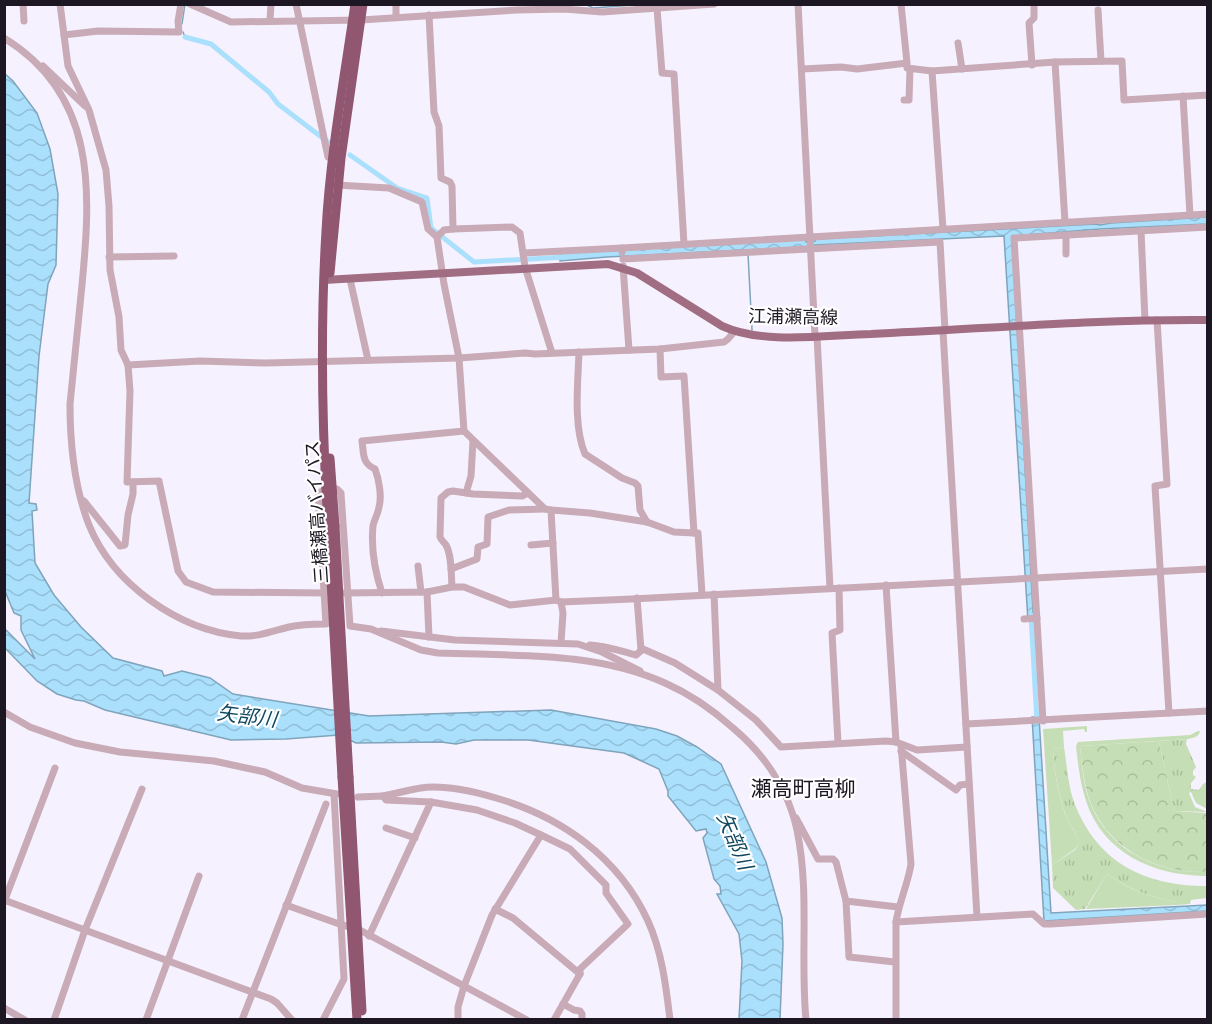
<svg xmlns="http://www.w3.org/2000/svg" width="1212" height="1024" font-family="Inter,'Noto Sans JP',sans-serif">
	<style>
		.grass { fill: url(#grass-tufts) }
		.park { fill: url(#park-crowns) }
		.garden { fill: #c6deb5 }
		.water { fill: url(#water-waves); stroke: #7fa4bb; stroke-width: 1.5 }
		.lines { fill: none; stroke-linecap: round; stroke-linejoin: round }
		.stream { stroke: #7fa4bb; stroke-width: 1.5 }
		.canal { stroke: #aae0fc; stroke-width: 5 }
		.minor { stroke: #c8abb6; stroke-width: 7 }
		.major { stroke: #a16d82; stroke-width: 8 }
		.highway { stroke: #915670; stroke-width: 9 }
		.highway-bridge { stroke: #915670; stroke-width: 9 }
		.labels { text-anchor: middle; stroke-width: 4.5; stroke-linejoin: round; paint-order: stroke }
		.street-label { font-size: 18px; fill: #1c1723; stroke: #fff }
		.water-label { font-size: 20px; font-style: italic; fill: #0f485f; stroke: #fff }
		.quarter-label { font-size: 21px; fill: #1c1723; stroke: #fff }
	</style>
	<defs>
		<pattern id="grass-tufts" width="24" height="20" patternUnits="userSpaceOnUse" patternTransform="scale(1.5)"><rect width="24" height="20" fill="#c6deb5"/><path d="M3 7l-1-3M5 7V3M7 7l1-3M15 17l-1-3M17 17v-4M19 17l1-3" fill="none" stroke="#aabe9b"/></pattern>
		<pattern id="park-crowns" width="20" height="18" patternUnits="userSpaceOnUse" patternTransform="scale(1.5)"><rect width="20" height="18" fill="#c6deb5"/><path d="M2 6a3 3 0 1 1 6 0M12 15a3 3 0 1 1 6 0" fill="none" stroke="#aabe9b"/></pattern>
		<pattern id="water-waves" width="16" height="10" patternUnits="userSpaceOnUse" patternTransform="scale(1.5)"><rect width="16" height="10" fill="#aae0fc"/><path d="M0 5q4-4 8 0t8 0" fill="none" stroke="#92bfd8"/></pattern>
	</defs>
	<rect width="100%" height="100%" fill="#f6f1ff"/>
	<g class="grass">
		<path d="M1187 739 1186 744 1196 767 1193 771V775L1196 777 1191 783V789L1199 790 1203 784 1207 782V809L1196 803 1191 792 1189 793 1195 807 1207 812 1174 811 1159 741Z"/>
		<path d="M1064 747C1067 765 1068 785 1074 802 1097 863 1145 886 1207 886V898L1191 900 1190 904 1177 905V902C1151 898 1129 889 1107 874L1085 909 1076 910 1053 888 1052 865 1075 850 1079 844C1078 834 1071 827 1067 819 1059 796 1054 773 1053 749Z"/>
	</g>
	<path class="park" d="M1159 741 1174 811 1207 813V872C1159 874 1110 850 1091 804 1084 786 1082 765 1080 746Z"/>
	<g class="garden">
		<path d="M1087 726V732H1085L1084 729 1063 731 1064 747 1053 749C1054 773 1059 797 1067 819 1071 828 1078 834 1079 844L1075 849 1052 865 1043 729Z"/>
		<path d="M1198 731H1200C1199 737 1193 738 1188 739L1080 746C1082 765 1083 786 1091 805 1110 851 1159 874 1207 872V876H1204C1153 875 1103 853 1086 801 1080 783 1078 764 1076 746L1078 742 1190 735Z"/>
		<path d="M1107 874C1128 889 1151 898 1177 902V905L1086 909Z"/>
	</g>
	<g class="water">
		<path d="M4 73 13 81 37 113 50 149 58 194 56 265 48 284 39 356 29 503 36 504 37 510 32 511 35 563 54 595 81 627 113 658 162 671 164 676 182 671 210 678 233 694 369 716 551 710 656 729 677 736 697 747 721 764 766 862 782 918 783 944 780 1019H739L742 961 739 934 717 894H721L720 886 714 879 703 838 707 833 706 829 696 831 668 796V791L659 769 624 753 528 740H474L456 744 441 742 356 743 339 735 286 739 231 740 105 710 84 701 76 700 57 694 37 681 5 648V629L35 659 21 630V616L14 613 5 591Z"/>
		<path d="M1207 217V224L1100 229 1012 236 1033 611V620L1028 621 1004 236 815 245 806 247 607 257 560 261V253L805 239 806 242 815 241V239L1095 224 1100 225 1111 223Z"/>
		<path d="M1032 717H1039L1051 913 1207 905V911L1044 921Z"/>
	</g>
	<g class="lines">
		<g class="stream">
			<path d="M585 4 593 8 646 4"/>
			<path d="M182 24 185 4"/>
			<path d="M183 32 185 37"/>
			<path d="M748 254 752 330"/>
		</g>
		<g class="canal">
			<path d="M185 37 211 44 269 92 278 104 328 142"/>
			<path d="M350 155 397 188 427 198 431 228 474 262 566 257"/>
			<path d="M1031 615 1037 722"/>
		</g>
		<g class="minor">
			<path d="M23 4 24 21"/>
			<path d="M60 4 68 66 89 110 106 170 109 206 110 270 119 317 121 350 128 365 130 391 127 482 159 481 178 571 186 582 213 592 326 593"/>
			<path d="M190 4 231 22 361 20 517 10 564 9 602 12 714 4"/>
			<path d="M296 4 328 157 333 159"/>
			<path d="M396 4V17"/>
			<path d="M798 4 815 336"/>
			<path d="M657 8 662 73 674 74 684 244"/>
			<path d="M1098 10 1101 61"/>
			<path d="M429 15 434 112 439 126 441 178 450 182 452 186 453 229 444 230 437 237 444 284 459 358 464 431 545 509 551 510 556 600"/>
			<path d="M270 20 271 4"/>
			<path d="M64 35 98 31 179 32 178 21 181 4"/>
			<path d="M4 38C97 95 91 191 82 285 78 325 74 364 70 404 70 443 75 489 89 525 113 584 178 630 241 636 258 637 273 631 289 627 301 624 314 624 326 624L318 494 322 491 337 489 341 493 350 626 371 629 421 650 438 653C513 656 595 651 665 683 690 694 713 710 733 728 764 754 788 789 797 830 810 893 800 956 806 1020"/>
			<path d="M958 43 962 69"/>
			<path d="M1055 62 1065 222"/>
			<path d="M1032 65 1029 23 1034 18V4"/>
			<path d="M43 66 85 106"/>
			<path d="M907 68 932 71"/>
			<path d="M802 69 841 67 857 69 907 63 901 4"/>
			<path d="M1183 96 1190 215"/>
			<path d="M904 100H909L910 69"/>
			<path d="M336 185 389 188 422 202 428 229 437 237"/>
			<path d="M453 229 512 227 520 233 525 267 552 353"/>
			<path d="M943 229 932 71 1055 62 1122 61 1124 100 1208 95"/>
			<path d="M1141 231 1145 320"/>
			<path d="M622 248 1208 214"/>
			<path d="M524 253 622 248V252"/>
			<path d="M1066 254V235"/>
			<path d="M109 257 174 256"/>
			<path d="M623 259 940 242 945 330"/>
			<path d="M623 266 629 350"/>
			<path d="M350 279 368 360"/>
			<path d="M1157 320 1167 484 1155 486 1169 713"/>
			<path d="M943 331 977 917"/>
			<path d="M817 336 830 588"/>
			<path d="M660 349 661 377 684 376 694 533H698L702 594"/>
			<path d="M579 352C578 382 573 426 585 454L622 478 635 483 638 486 640 510 647 522"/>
			<path d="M128 365 200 361 266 363 459 358 525 353 535 354 660 349 724 342 728 339 734 332"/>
			<path d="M466 493 471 476 473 441"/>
			<path d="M84 501 120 546 125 545 128 515 133 494V482"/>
			<path d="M551 510 590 513 647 522 674 532 694 533"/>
			<path d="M531 545 553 543"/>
			<path d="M418 566 421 592"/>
			<path d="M451 569 477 559 478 547 487 544 488 517 509 510 545 509"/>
			<path d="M886 585 896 742"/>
			<path d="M452 587C451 574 452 556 446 545 444 542 441 540 440 537L441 498 448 492 453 491 473 494 522 496 528 493"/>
			<path d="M427 592 429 637"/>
			<path d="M343 593 427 592 452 587H464L510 605 556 600 561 602 632 599 1208 569"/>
			<path d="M382 593C375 572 371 547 373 526 374 520 378 514 379 507 382 497 379 479 375 469 362 463 364 455 362 441L464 431"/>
			<path d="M714 594 718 690 756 720 781 747 886 741 896 742 917 750 967 747"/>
			<path d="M637 598 641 650"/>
			<path d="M1024 619 1037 618"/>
			<path d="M381 631 455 640 578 644 602 652 640 671"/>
			<path d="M561 643 563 613 561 602"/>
			<path d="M590 645C607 646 620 651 636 655L643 649 675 663 718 690"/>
			<path d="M4 712 30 727 75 743 120 752 214 761 265 772 302 788 337 794"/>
			<path d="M1043 721 1014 238 1208 227"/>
			<path d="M966 724 1208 711"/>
			<path d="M838 743 832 633 840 630 839 588"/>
			<path d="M901 751 956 790 960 785 969 784"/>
			<path d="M383 796C400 793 416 787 433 787 454 787 476 792 496 798 562 817 619 858 648 921 662 952 666 986 670 1020"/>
			<path d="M358 797 383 796 386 800 431 802 369 936"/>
			<path d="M431 802 477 810 515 823 541 835 570 849 606 885V893L628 924 580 969V974L554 1020"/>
			<path d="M796 818 818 859H833L836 862 846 901 898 907"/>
			<path d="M386 828 415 838"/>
			<path d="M4 900 271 999 277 1003 292 1020"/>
			<path d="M846 901 849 957 895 962"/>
			<path d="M4 902 55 768"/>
			<path d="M286 905 342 925 358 929 527 1020"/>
			<path d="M495 909 513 918 580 974"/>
			<path d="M896 922 1033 914 1044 924H1051L1208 914"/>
			<path d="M563 1004 574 1010 580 1011 582 1014V1020"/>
			<path d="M4 1008 25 1020"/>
			<path d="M54 1020 85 930 142 789"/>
			<path d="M146 1020 199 876"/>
			<path d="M242 1020 326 804"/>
			<path d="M323 1020 344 979 334 794"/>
			<path d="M458 1020V1007L464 986 492 915 541 835"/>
			<path d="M896 1020V922C899 902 908 884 911 864L901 745"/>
		</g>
		<path class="major" d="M324 280 608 264 637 273 722 326C763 345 826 335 871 334 983 329 1095 319 1208 320"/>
		<g class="highway">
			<path d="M330 273 341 158 363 4"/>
			<path d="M330 458 335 526"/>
			<path d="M328 527C322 429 320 330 326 231 330 155 344 80 355 4"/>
			<path d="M342 777 357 1020"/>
			<path d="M349 777 362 1011"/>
		</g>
		<g class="highway-bridge">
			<path d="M335 526 349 777"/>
			<path d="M328 527 342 777"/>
		</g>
	</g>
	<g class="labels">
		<g class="street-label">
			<text transform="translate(793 317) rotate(1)" y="6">江浦瀬高線</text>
			<text transform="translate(317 512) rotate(-94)" y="6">三橋瀬高バイパス</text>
		</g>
		<g class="water-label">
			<text transform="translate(247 716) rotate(7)" y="7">矢部川</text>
			<text transform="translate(735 841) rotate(67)" y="7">矢部川</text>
		</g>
		<g class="quarter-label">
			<text x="803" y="796">瀬高町高柳</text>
		</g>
	</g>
	<rect width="1212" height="1024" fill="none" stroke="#1c1723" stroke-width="12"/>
</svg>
